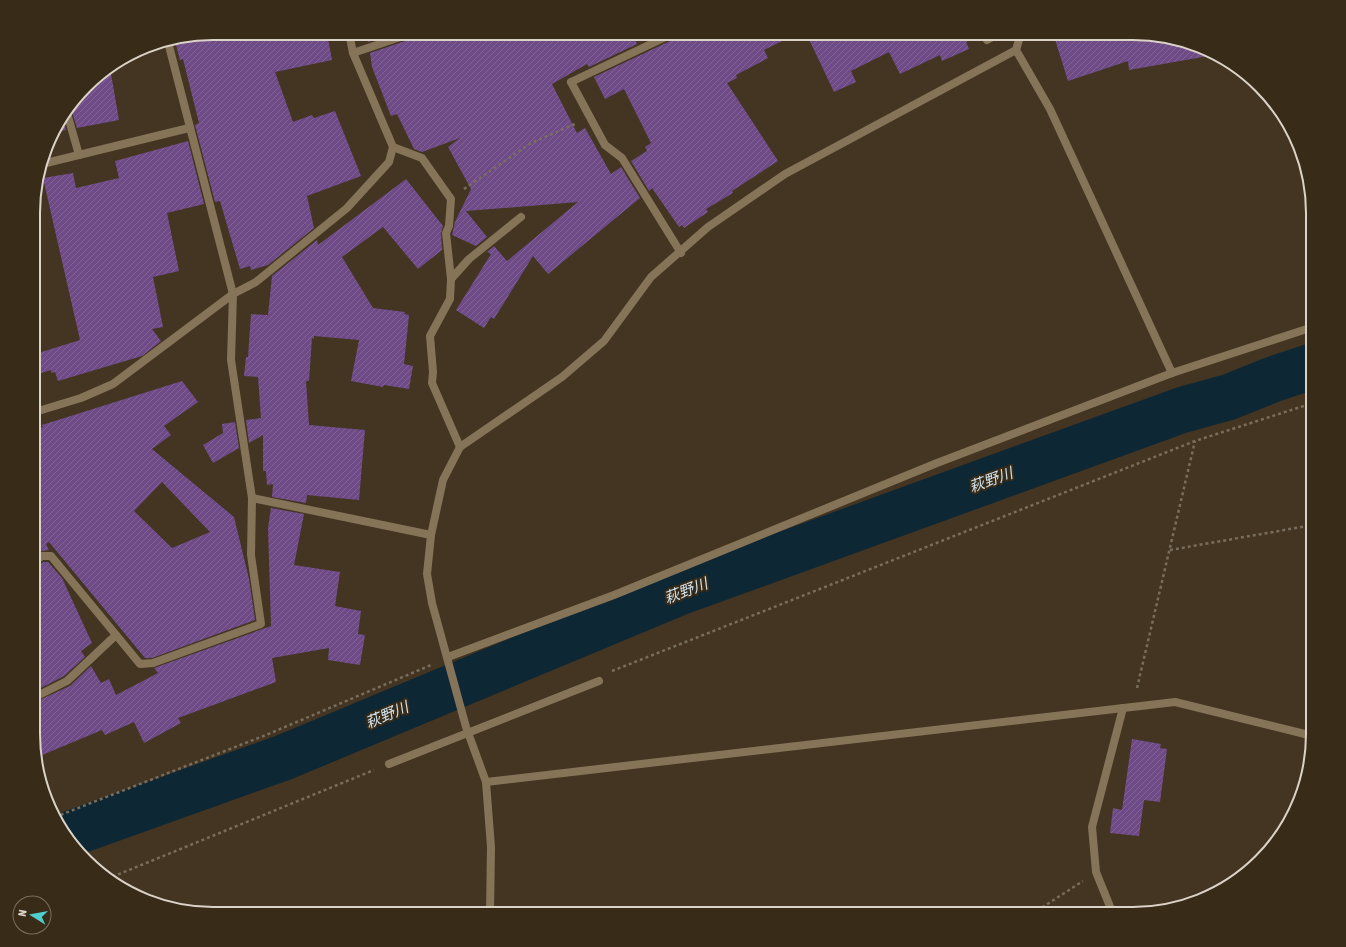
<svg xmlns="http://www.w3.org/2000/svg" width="1346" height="947" font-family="'Asap Condensed','Noto Sans JP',sans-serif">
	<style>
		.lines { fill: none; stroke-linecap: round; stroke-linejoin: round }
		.river { stroke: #0e2735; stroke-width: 46 }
		.building { fill: url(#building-hatch); fill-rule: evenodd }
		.path { stroke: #796d5d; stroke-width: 2.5; stroke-dasharray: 3 3; stroke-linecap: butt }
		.lane { stroke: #867458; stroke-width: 8 }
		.street { stroke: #867458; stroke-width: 8 }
		.labels { text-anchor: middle; stroke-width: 4; stroke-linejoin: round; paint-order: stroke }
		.water-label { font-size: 15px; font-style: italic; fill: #d1e4f0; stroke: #382b18 }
		.rim { fill: none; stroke: #dcd3c8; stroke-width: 2 }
	</style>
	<defs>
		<pattern id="building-hatch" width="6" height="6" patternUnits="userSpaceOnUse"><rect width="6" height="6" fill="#6e4a87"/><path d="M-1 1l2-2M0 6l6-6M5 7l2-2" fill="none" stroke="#826396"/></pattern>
	</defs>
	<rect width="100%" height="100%" fill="#433522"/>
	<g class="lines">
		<path class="river" d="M67 835 285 757 678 593 1182 410 1229 397 1271 380 1313 366"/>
	</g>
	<g class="building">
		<path d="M213 33H327L332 60 275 72 293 122 312 115 314 118 335 111 361 176 307 196 314 228 268 265 251 270 250 266 240 269 220 201 215 202 195 125 199 123 183 59 180 60 175 41Z"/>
		<path d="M366 33H395L368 42Z"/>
		<path d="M417 33H632L637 44 589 67 587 64 552 84 577 133 585 128 611 174 621 167 640 198 548 274 533 256 494 319 491 317 484 328 456 310 491 254 487 252 494 246 507 261 578 202 466 211 487 237 476 246 452 235 455 222 471 189 448 147 460 138 422 152 414 149 397 114 391 116 372 67 370 53 414 38Z"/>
		<path d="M687 33H798L764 50 768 58 736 75 737 78 727 83 778 161 732 191 733 193 706 209 708 212 684 228 682 225 679 227 652 188 649 191 631 161 647 151 645 147 651 143 624 89 605 99 594 77Z"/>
		<path d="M806 33H978V36L966 42 969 49 942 61 940 55 900 74 889 52 851 71 856 82 834 92Z"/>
		<path d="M1053 33H1144L1191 43 1214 55 1129 70 1128 61 1068 81Z"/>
		<path d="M110 68 119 120 77 128 71 109 94 78Z"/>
		<path d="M63 119 66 130 52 133 58 125Z"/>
		<path d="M188 141 204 204 167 213 179 271 153 277 163 327 152 329 161 341 142 356 58 381 55 372 51 373V370L35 375V354L80 340 43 178 73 173 76 188 119 178 115 161Z"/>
		<path d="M406 179 443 226 441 233 442 250 418 269 383 227 342 257 373 308 405 312 404 314 409 315 404 364 413 366 409 389 384 385 383 387 351 381 359 340 314 336V339L312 338 309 381H306L309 425 365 430 359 500 307 495 306 503 272 497 273 484 267 485 266 471H263V435L249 443 246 420 261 418 258 377 244 376 246 357H248L251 314 268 315 272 276 317 240 318 245Z"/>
		<path d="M182 381 198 402 164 426 171 435 152 449 234 517 249 579 255 620 152 658H145L49 542 46 544 49 550 42 551 35 555V429L43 427 42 425ZM162 482 210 532 172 548 134 511Z"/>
		<path d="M235 422 239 448 213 463 203 445 223 433 222 424Z"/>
		<path d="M271 508 304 514 294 565 340 572 335 606 361 611 358 634 365 635 360 665 328 660 329 648 272 658 276 682 178 718 181 723 144 743 134 722 105 735 102 730 35 758V702L70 686 91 666 101 683 109 679 116 695 158 673 154 668 271 626 268 528Z"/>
		<path d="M44 562H48L62 578 92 643 81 651 85 657 64 676 35 691V566Z"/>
		<path d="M1132 739 1161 744 1160 748 1167 749 1160 802 1144 800 1139 836 1110 833 1113 808 1122 810Z"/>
	</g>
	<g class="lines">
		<g class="path">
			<path d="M464 189 531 143 575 124"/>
			<path d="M1170 550 1313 525"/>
			<path d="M612 671 1195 441 1313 403"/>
			<path d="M1137 688 1195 441"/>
			<path d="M55 817 266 735 431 665"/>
			<path d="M107 879 374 770"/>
			<path d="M1032 914 1083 881"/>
		</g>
		<g class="lane">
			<path d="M571 82 605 145 622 158 681 253"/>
			<path d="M393 147 422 158 451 199 449 226 446 233 451 279"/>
			<path d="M460 447 432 383 433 372 430 336 450 299 451 279 469 259 521 217"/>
			<path d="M35 697 67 681 116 635"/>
		</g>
		<g class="street">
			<path d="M983 33 987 40 999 33"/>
			<path d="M1016 50 1050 109 1172 373"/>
			<path d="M353 53 412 33"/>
			<path d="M571 82 674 33"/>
			<path d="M67 113 79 155"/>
			<path d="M42 164 189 128"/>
			<path d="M35 412 81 398 113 384 233 294 256 282 347 208 389 162 393 147 353 53 349 33"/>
			<path d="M252 498 431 535"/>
			<path d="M35 561 42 556H51L140 664 153 663 261 624 251 555 252 498 231 360 233 294 168 42"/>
			<path d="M448 657 614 595 937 463 1172 373 1313 327"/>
			<path d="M389 764 599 681"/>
			<path d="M486 782 1175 702 1313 736"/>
			<path d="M490 914 491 847 486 782 466 727 432 603 427 574 431 535 443 480 460 447 562 377 604 341 651 277 708 227 785 174 1016 50 1021 33"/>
			<path d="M1113 914 1096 872 1092 827 1123 708"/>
		</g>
	</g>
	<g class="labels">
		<g class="water-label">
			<text transform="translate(991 480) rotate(-20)" y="5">萩野川</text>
			<text transform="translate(686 591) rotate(-21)" y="5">萩野川</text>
			<text transform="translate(387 715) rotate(-23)" y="5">萩野川</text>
		</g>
	</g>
	<path d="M0 0H1346V947H0ZM213 40H1133A173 173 0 0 1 1306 213V734A173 173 0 0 1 1133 907H213A173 173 0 0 1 40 734V213A173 173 0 0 1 213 40Z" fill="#382b18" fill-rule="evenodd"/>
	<path class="rim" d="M213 40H1133A173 173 0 0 1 1306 213V734A173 173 0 0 1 1133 907H213A173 173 0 0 1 40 734V213A173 173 0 0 1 213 40Z"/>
	<g transform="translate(32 915) rotate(281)"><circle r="19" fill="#382b18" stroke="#7a6e5e"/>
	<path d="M0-3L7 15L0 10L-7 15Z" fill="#52cdce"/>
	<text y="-6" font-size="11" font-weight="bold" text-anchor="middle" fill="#dcd3c8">N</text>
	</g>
</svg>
